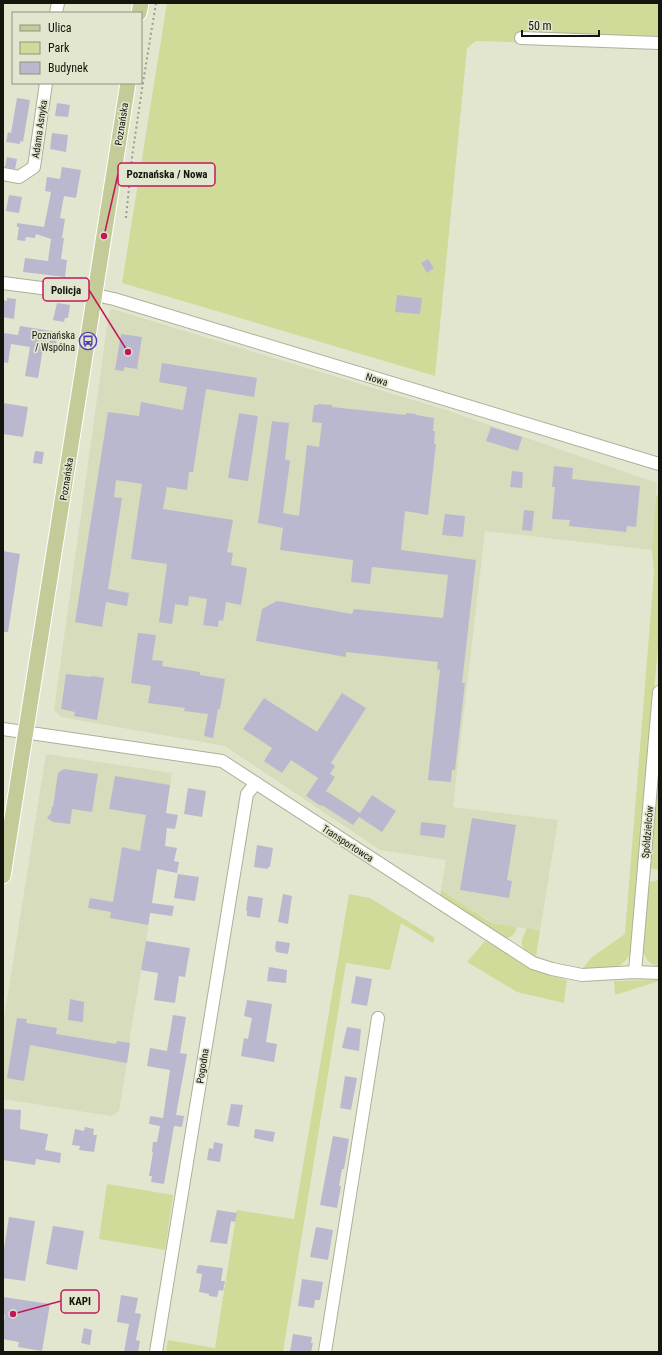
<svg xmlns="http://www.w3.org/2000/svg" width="662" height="1355" font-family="'Roboto Condensed',sans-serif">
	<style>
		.built { fill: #d7dcbd }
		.green { fill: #d0da99 }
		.building { fill: #bab8cf }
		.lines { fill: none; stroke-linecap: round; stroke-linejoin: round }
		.minor-casing { stroke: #acb099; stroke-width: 14 }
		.major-casing { stroke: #fff; stroke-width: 17 }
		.path { stroke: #9a9d8b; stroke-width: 2; stroke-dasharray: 2 3; stroke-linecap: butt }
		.minor { stroke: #fff; stroke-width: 12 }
		.major { stroke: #c4ca98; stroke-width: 15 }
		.labels { text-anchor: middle; stroke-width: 3.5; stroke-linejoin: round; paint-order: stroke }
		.street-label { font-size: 10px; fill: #14160d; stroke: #e2e6ce }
		.poi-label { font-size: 10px; fill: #14160d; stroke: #e2e6ce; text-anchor: end }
		.leader { fill: none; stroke: #c2185b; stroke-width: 1.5 }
		.callout-dot { fill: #c2185b; stroke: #e2e6ce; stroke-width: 1.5 }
		.callout { fill: #e2e6ce; stroke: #c2185b; stroke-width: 1.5 }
		.callout-label { font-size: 11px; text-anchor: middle; font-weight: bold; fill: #14160d }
	</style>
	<rect width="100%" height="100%" fill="#e2e6ce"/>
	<g class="built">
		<path d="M112 309 446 410 657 483 652 550 485 531 453 807 558 820 540 931 493 923 441 890 446 860 380 850 225 746 61 717 54 710 109 312Z"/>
		<path d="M46 754 172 773 146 941 130 1036V1043L119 1111 111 1116 3 1099V1025Z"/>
	</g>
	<g class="green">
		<path d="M167 3H659V47L476 41 467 48 435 376 122 283Z"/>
		<path d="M656 495 659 496V636L630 953C623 972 600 970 583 968L591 958 625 934 654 573 652 550Z"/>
		<path d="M659 760V870L649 868Z"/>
		<path d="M659 880 658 926 659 927V967L652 964 648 961 642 951 648 882Z"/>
		<path d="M441 890 492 923 517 927C515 934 512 938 504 938L440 896Z"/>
		<path d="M349 894 370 898 435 938 433 943 401 923 390 970 346 963 283 1352H166L168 1340 215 1348 237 1210 294 1219Z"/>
		<path d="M527 928 540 931 536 956C519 949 519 945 527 928Z"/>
		<path d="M485 941 536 971 567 980 564 1003 517 992 467 962Z"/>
		<path d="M659 980V981L615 995 614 981Z"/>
		<path d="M107 1184 173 1195 165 1250 99 1239Z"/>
	</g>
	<g class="building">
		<path d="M17 98 30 100 23 142 20 141V144L6 142 8 132 11 133Z"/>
		<path d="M57 103 70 105 68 117 55 116Z"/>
		<path d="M52 133 68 135 66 152 50 149Z"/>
		<path d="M7 157 17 159 15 169 5 167Z"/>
		<path d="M62 167 81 170 76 198 64 196 60 218 65 219 62 238H64L61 259 67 260 65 277 23 272 25 258 48 261 51 239 36 234 35 238 26 237 25 241 17 240 19 227H17V223L44 227 51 192 45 191 47 177 60 179Z"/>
		<path d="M9 195 22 197 19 213 6 211Z"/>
		<path d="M428 259 434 268 427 273 421 263Z"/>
		<path d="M397 295 422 298 420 314 395 312Z"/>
		<path d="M7 298 16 299 14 319 3 317V300L7 301Z"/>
		<path d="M57 303 70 305 68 318H65L64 322 53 320Z"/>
		<path d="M20 326 58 332 55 351 43 349 38 378 25 376 30 347 11 344 8 363 3 362V333L18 335Z"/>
		<path d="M121 334 142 337 137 369 124 367V371L115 370Z"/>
		<path d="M162 363 257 378 254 397 206 389 193 472H189L187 490 167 487 163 509 233 520 227 552 233 553 231 565 247 568 241 605 226 602 223 621 219 620 218 627 203 625 207 599 189 596 188 606 175 604 172 624 159 622 167 564 131 559 142 484 116 480 114 497 122 498 108 589 129 593 127 606 106 602 102 627 75 622 108 412 139 416 141 402 183 410 187 387 159 382Z"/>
		<path d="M3 403 28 407 23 437 3 434Z"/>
		<path d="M318 404 332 405V407L406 415V413L416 414V415L434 418 433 431H435L434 444H436L428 515 405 511 401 550 476 560 462 683H465L455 770H452L451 782 428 780 440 670 437 669 438 662 346 652V657L256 641 262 609 277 601 352 614 354 609 443 618 448 575 372 567 370 584 351 582 353 560 280 550 283 528 258 523 272 421 289 423 285 459 290 461 283 513 299 516 307 445 319 447 322 423 312 422 314 405H318Z"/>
		<path d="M239 413 258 416 248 481 228 478Z"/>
		<path d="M491 427 522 437 518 451 486 441Z"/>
		<path d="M35 451 44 452 42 464 33 463Z"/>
		<path d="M554 466 573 468 572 479 640 486 636 527 627 526 626 532 569 526 570 520 552 519 555 487H552Z"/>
		<path d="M512 471 523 472 522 488 510 487Z"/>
		<path d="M524 510 534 511 532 531 522 530Z"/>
		<path d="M445 514 465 516 463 537 442 535Z"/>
		<path d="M3 551 20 554 8 632H3Z"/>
		<path d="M138 633 156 635 152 660 163 661 162 666 200 672V675L225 679 220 709H218L213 738 204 736 208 714 184 711 185 708 148 703 151 686 131 683Z"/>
		<path d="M66 674 91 677 92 676 104 678 97 720 74 716 75 712 61 709Z"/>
		<path d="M342 693 366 708 331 763 335 766 330 774 335 777 326 791 360 813 372 795 396 811 382 832 359 817 353 825 322 805 321 806 306 796 318 778 291 760 282 773 264 761 272 748 243 729 264 698 317 732Z"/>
		<path d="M64 769 98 774 92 812 72 809 70 824 53 822 47 818 51 813 52 806 53 807 58 773Z"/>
		<path d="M115 776 170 785 166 813 178 815 175 829 167 828 165 846 177 848 174 861 179 862 177 873 157 869 152 903 174 906 172 916 150 913 148 925 110 918 111 912 88 908 90 898 113 902 122 847 140 851 146 815 109 809Z"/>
		<path d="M188 788 206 791 202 817 184 814Z"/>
		<path d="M472 818 516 825 507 880 512 881 509 898 460 890Z"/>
		<path d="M421 822 446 825 444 838 420 835Z"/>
		<path d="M257 845 273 848 270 867H268V869L254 867Z"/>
		<path d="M178 874 199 877 195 901 174 898Z"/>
		<path d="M283 894 292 896 288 924 278 922Z"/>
		<path d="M248 896 263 898 260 918 247 916V911L246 910Z"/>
		<path d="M146 941 190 948 185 977 179 976 175 1003 154 1000 158 973 141 970Z"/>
		<path d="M276 941 290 943 288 954 276 952V950L275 949Z"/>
		<path d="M269 967 287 970 286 983 267 981Z"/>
		<path d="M356 976 372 979 367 1006 351 1003Z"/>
		<path d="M70 999 84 1002 83 1022 68 1020Z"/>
		<path d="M247 1000 272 1004 266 1042 277 1044 274 1062 241 1056 244 1038 248 1039 252 1018 244 1016Z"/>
		<path d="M173 1015 186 1017 180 1053 187 1054 176 1115 184 1116 182 1127 174 1126 164 1184 151 1182 152 1176H149L153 1152H152L153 1142H157L160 1126 149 1124 150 1116 163 1118 170 1070 147 1066 150 1048 167 1051Z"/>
		<path d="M17 1018 27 1019 26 1023 57 1028 56 1034 116 1044 117 1041 130 1043 127 1063 30 1045 24 1081 7 1078Z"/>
		<path d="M347 1027 361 1029 359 1051 342 1048Z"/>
		<path d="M345 1076 357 1078 351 1110 340 1108Z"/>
		<path d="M231 1104 243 1105 239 1127 227 1125Z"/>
		<path d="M3 1109 21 1110 20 1129 48 1134 45 1150 61 1153 60 1163 36 1159 35 1165 3 1160Z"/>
		<path d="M85 1127 94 1129 93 1135H97L94 1152 79 1150 80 1146 72 1145 75 1129 84 1131Z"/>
		<path d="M255 1129 275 1132 273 1142 254 1138Z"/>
		<path d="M333 1136 349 1139 344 1169H342L339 1186H341L337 1208 320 1205Z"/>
		<path d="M214 1142 223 1144 220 1162 207 1160 209 1148 213 1149Z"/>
		<path d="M217 1210 237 1213 235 1222 231 1221 227 1244 210 1242Z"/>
		<path d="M9 1217 35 1221 25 1281 3 1278V1255Z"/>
		<path d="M53 1226 84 1231 77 1270 46 1264Z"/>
		<path d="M316 1227 333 1230 328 1260 310 1257Z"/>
		<path d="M198 1265 223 1268 221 1281H225L223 1291 219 1290 217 1297 209 1296V1294L199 1292 202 1274 196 1273Z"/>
		<path d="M302 1279 323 1282 320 1300H315L314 1308 298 1306Z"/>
		<path d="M121 1295 138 1298 135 1313 141 1314 136 1340 140 1341 138 1352H124L129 1324 117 1322Z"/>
		<path d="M3 1297 50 1304 42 1351 18 1347 19 1342 3 1339V1326L5 1315H3Z"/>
		<path d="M84 1328 92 1330 90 1345 81 1343Z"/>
		<path d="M293 1334 312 1337 311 1343H313L311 1352H290Z"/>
	</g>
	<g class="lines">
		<defs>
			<g id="minor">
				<path d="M56 13 58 3"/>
				<path d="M521 38 659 43"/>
				<path d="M3 174 19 177 34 167 46 83"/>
				<path d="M3 283 95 295 114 299 659 464"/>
				<path d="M3 729 222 761 533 963 552 969 582 975 635 972 659 973"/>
				<path d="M635 972 659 692"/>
				<path d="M156 1352 247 794 256 783"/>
				<path d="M325 1352 378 1018"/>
			</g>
			<g id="major">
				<path d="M139 13 141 3"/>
				<path d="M3 876 128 83"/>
			</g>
		</defs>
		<use href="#minor" class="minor-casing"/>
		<use href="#major" class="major-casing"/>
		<path class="path" d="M126 218 132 157 142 89 156 3"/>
		<use href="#minor" class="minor"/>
		<use href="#major" class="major"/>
	</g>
	<defs>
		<symbol id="bus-ring" viewBox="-11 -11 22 22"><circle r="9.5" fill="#e2e6ce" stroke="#5739b1" stroke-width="1.5"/><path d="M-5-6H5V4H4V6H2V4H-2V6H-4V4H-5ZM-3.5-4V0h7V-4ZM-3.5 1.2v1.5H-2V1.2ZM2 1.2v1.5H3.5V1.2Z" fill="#5739b1"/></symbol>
	</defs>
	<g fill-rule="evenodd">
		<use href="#bus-ring" x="78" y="331" width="20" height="20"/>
	</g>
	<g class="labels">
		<g class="street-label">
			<text transform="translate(121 124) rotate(-81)" y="4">Poznańska</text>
			<text transform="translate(39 129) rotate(-82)" y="4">Adama Asnyka</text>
			<text transform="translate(377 379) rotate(17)" y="4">Nowa</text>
			<text transform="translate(66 479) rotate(-81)" y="4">Poznańska</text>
			<text transform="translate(647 832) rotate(-85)" y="4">Spółdzielców</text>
			<text transform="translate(348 843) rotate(33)" y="4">Transportowca</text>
			<text transform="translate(202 1066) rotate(-81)" y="4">Pogodna</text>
		</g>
		<g class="poi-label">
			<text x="75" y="339">Poznańska<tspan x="75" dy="12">/ Wspólna</tspan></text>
		</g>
	</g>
	<path class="leader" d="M104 236L118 174M128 352L89 290M13 1314L61 1301"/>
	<g class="callout-dot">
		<circle cx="104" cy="236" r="4"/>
		<circle cx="128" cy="352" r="4"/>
		<circle cx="13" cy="1314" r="4"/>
	</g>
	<g class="callout">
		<rect x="118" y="163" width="97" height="23" rx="4"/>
		<rect x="43" y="278" width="46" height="23" rx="4"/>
		<rect x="61" y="1290" width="38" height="23" rx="4"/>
	</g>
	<g class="callout-label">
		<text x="167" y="178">Poznańska / Nowa</text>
		<text x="66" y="294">Policja</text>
		<text x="80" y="1305">KAPI</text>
	</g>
	<rect width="662" height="1355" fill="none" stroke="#14160d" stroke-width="8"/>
	<rect x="12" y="12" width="130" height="72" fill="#e2e6ce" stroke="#909381"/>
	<rect x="20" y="25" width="20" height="6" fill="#c4ca98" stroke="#909381"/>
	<text x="48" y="32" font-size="12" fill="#14160d">Ulica</text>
	<rect x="20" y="42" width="20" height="12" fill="#d0da99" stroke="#909381"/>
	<text x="48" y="52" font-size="12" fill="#14160d">Park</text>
	<rect x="20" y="62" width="20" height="12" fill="#bab8cf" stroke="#909381"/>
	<text x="48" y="72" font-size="12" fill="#14160d">Budynek</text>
	<path d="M522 30v6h77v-6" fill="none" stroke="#14160d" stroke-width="2"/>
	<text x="528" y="30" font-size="12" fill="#14160d" stroke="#e2e6ce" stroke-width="3" paint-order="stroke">50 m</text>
</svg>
